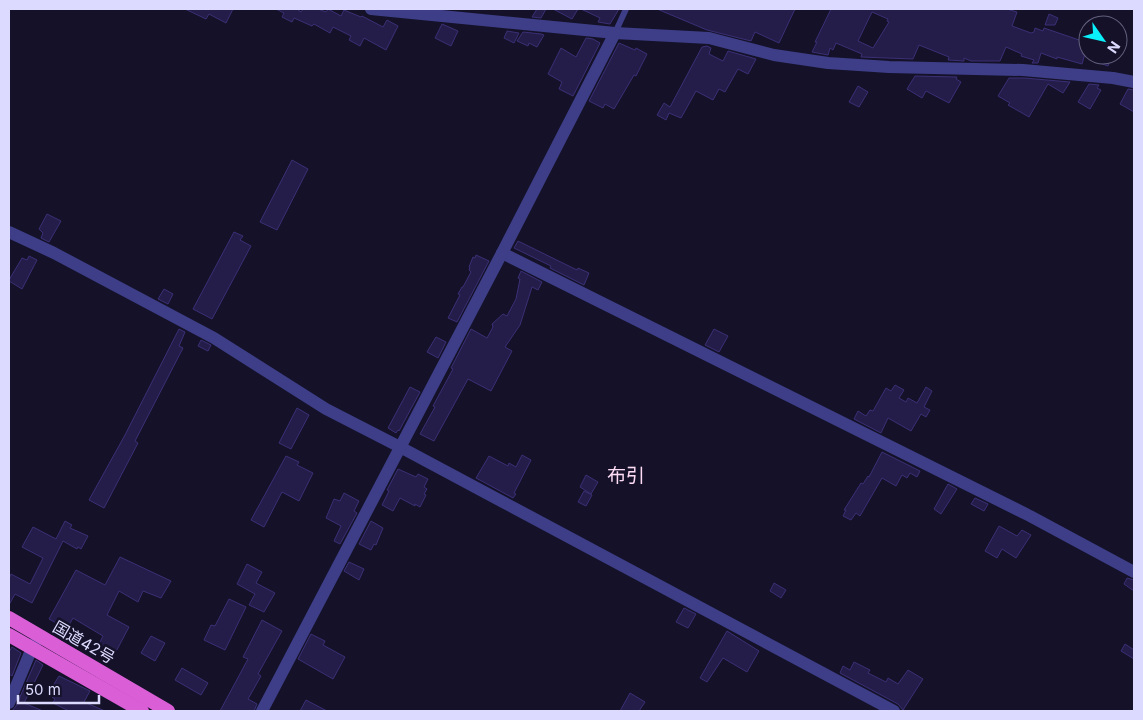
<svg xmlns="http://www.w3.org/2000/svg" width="1143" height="720" font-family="Inter,'Noto Sans JP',sans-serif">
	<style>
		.building { fill: #241d4a; stroke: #3a3075; fill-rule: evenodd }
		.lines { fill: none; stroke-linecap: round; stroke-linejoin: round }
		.service { stroke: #3d3e87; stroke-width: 6 }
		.minor { stroke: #3d3e87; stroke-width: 12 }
		.trunk { stroke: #da5ed6; stroke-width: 14 }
		.labels { text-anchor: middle; stroke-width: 5; stroke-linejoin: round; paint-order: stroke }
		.street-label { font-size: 16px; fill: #dcdafe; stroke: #141129 }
		.quarter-label { font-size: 19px; fill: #fedcf4; stroke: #141129 }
	</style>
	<rect width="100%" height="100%" fill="#141129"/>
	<g class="building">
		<path d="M185 9H233L226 23 209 14 206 19Z"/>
		<path d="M276 9H299L298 10 301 12 303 9H318L326 12 328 9 341 16 344 10 361 17 362 16 383 27 387 20 398 26 386 50 364 38 360 46 349 40 351 36 333 27 330 33 314 24 312 26 294 18 292 22 282 17 284 13Z"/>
		<path d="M537 9H546L541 18 532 17Z"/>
		<path d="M553 9H578L572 19Z"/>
		<path d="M581 9H619L610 24 598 22 600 18Z"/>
		<path d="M657 9H795L779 43 755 32 751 41 707 30Z"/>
		<path d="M831 9H1007L1017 12 1012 26 1031 33 1034 32 1035 28 1043 31 1044 28 1088 43 1082 64 1057 57V59L1041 53 1038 63H1032L1034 60 1021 56 1022 54 1006 47 1000 61H971L964 58V61L948 60 949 57 919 45 913 59 861 57 862 54 836 43 833 50 830 48 828 55 812 52 817 42H815ZM872 12 888 19 887 21 889 22 873 48 858 41Z"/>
		<path d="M1049 14 1058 18 1055 25H1045Z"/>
		<path d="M442 24 458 31 451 46 435 38Z"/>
		<path d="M507 31 519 33 514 43 504 38Z"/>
		<path d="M523 32 541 34 544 35 537 47 529 43 528 46 517 41Z"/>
		<path d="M586 38 593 39 600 43 573 96 559 89 562 82 548 74 561 48 576 57Z"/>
		<path d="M619 43 635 50 636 48 647 54 636 76 634 75 614 109 605 104 603 108 589 101Z"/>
		<path d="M707 46 711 48 709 54 723 61 728 51 756 59 748 74 738 69 725 92 719 89 713 100 696 91 681 118 669 113 666 120 657 115 664 103 670 107 702 47Z"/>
		<path d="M1103 55H1112L1108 66 1100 63Z"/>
		<path d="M915 76 957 77 956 79 961 82 949 103 926 91 922 98 907 89Z"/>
		<path d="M1009 78H1024L1070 82 1063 93 1048 84 1029 117 1008 105 1010 103 998 96Z"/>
		<path d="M1089 84 1099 85 1097 88 1101 90 1090 109 1078 102Z"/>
		<path d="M858 86 868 92 859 107 849 102Z"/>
		<path d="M1128 89 1134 90V112L1120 104Z"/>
		<path d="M292 160 308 169 277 230 260 222Z"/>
		<path d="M47 214 61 221 49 242 41 238 43 233 39 229Z"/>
		<path d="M234 232 243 236 240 240 251 246 212 319 193 309Z"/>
		<path d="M518 241 577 270 578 268 589 273 584 285 550 268 551 266 514 248Z"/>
		<path d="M476 255 489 261 457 322 448 318 460 295 458 294 462 287H463L471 272 469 270 470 267H469L473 257 475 258Z"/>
		<path d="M29 256 37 260 22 289 9 281V280L22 258 27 260Z"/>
		<path d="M521 271 542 282 538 290 532 287 520 325 505 347 512 351 491 391 468 379 434 441 420 434 435 407 433 406 453 369 451 368 471 329 487 338 493 327 492 324 503 314 507 316 516 299 520 279 518 278Z"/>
		<path d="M164 289 173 294 168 304 158 299Z"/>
		<path d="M179 329 185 332 179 346 183 348 135 441 138 443 104 508 89 500 125 435Z"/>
		<path d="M714 329 728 336 719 352 705 345Z"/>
		<path d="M436 337 446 342 438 358 427 352Z"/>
		<path d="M201 340 211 345 208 351 198 346Z"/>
		<path d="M895 385 904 390 899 398 906 402 908 398 917 403 926 387 932 391 924 407 930 410 926 417 921 414 911 431 888 418 881 433 854 419 858 411 866 416 870 410 873 411 886 388 891 391Z"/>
		<path d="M410 387 420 392 399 431 398 430 396 433 388 428Z"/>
		<path d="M297 408 309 415 291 449 279 443Z"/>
		<path d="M882 452 920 471 917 477 910 473 907 478 902 475 896 486 882 478 860 516 856 513 851 520 843 516 846 510H844L861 483 863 484 868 476 869 477Z"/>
		<path d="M522 455 531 460 514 493 516 494 513 498 476 478 489 456 508 466 509 463 516 467Z"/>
		<path d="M286 456 299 462 297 465 313 473 299 501 282 492 264 527 251 520Z"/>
		<path d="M398 469 416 477 418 474 428 479 424 487 427 489 424 494 426 495 420 507 415 504V506L400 498 393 511 382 505 389 491 387 490Z"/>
		<path d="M586 475 598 482 591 494 580 487Z"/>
		<path d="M948 484 957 489 941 514 934 509Z"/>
		<path d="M584 491 592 495 586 506 578 502Z"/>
		<path d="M344 493 359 501 354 511 357 513 340 544 334 541 341 526 326 518 334 499 340 501Z"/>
		<path d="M975 498 988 504 984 511 971 504Z"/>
		<path d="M65 521 72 525 70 528 88 536 81 549 78 547 77 549 63 541 32 603 15 594 9 605V579L11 574 30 584 43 558 22 547 33 527 56 539Z"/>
		<path d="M371 521 383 528 376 545 374 544 371 550 359 544Z"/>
		<path d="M999 526 1017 536 1022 530 1031 535 1016 558 1002 549 997 558 985 551Z"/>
		<path d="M120 557 171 581 161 598 143 591 138 602 119 591 107 615 129 627 111 661 95 652 103 636 73 618 67 629 49 619 76 570 105 585Z"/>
		<path d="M349 562 364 569 359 580 344 571Z"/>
		<path d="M247 564 262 572 256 583 275 593 264 612 249 605 255 594 237 584Z"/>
		<path d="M1127 578 1134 580V591L1124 584Z"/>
		<path d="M774 583 786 590 781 598 770 591Z"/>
		<path d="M229 599 246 607 225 650 204 640 211 625 215 626Z"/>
		<path d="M684 608 696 614 688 628 676 622Z"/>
		<path d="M262 620 282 631 258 674 261 676 248 699 257 704 254 711H220L248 659 243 657Z"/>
		<path d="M727 631 759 651 747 672 723 658 707 682 700 678Z"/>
		<path d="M311 634 325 641 323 645 345 657 333 679 298 659Z"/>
		<path d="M151 636 165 643 155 661 141 653Z"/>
		<path d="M1125 644 1134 650V659L1121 651Z"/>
		<path d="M12 647 21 653 12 676 9 674V652Z"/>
		<path d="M36 660 43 665 24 703 43 711H12L16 706Z"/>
		<path d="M854 662 870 670 868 673 886 682 888 678 898 684 908 670 923 679 903 710 898 704 840 673 843 666 850 670Z"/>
		<path d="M182 668 208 683 201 695 175 680Z"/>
		<path d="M59 676 90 691 84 702 105 711H69L53 703 55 699 52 697 51 689Z"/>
		<path d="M630 693 645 702 639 711H620Z"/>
		<path d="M306 700 327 711H300Z"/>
	</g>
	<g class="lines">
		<path class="service" d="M615 33 626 9"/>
		<g class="minor">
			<path d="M371 9 615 33 709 38 774 55 828 63 889 67 1023 70 1113 78 1134 82"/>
			<path d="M9 232 54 253 214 338 326 409 400 447 894 711"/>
			<path d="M502 253 1030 516 1134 572"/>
			<path d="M9 703 32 648 37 640"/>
			<path d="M262 711 502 253 615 33"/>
		</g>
		<g class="trunk">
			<path d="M9 618 168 711"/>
			<path d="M9 635 142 711"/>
		</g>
	</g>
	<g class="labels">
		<g class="street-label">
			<text transform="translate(84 642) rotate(30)" y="6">国道42号</text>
		</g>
		<g class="quarter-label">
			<text x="626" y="482">布引</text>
		</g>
	</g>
	<rect width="1143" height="720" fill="none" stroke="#dcdafe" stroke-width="20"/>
	<g transform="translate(1103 40) rotate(124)"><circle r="24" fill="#141129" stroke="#64617e"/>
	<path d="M0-4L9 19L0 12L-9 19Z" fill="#0aeffa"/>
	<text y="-8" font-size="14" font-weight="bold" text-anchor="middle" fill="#dcdafe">N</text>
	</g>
	<path d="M18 695v8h81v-8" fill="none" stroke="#dcdafe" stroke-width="2.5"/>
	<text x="25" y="695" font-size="15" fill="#dcdafe" stroke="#141129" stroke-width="4" paint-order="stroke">50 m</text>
</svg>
